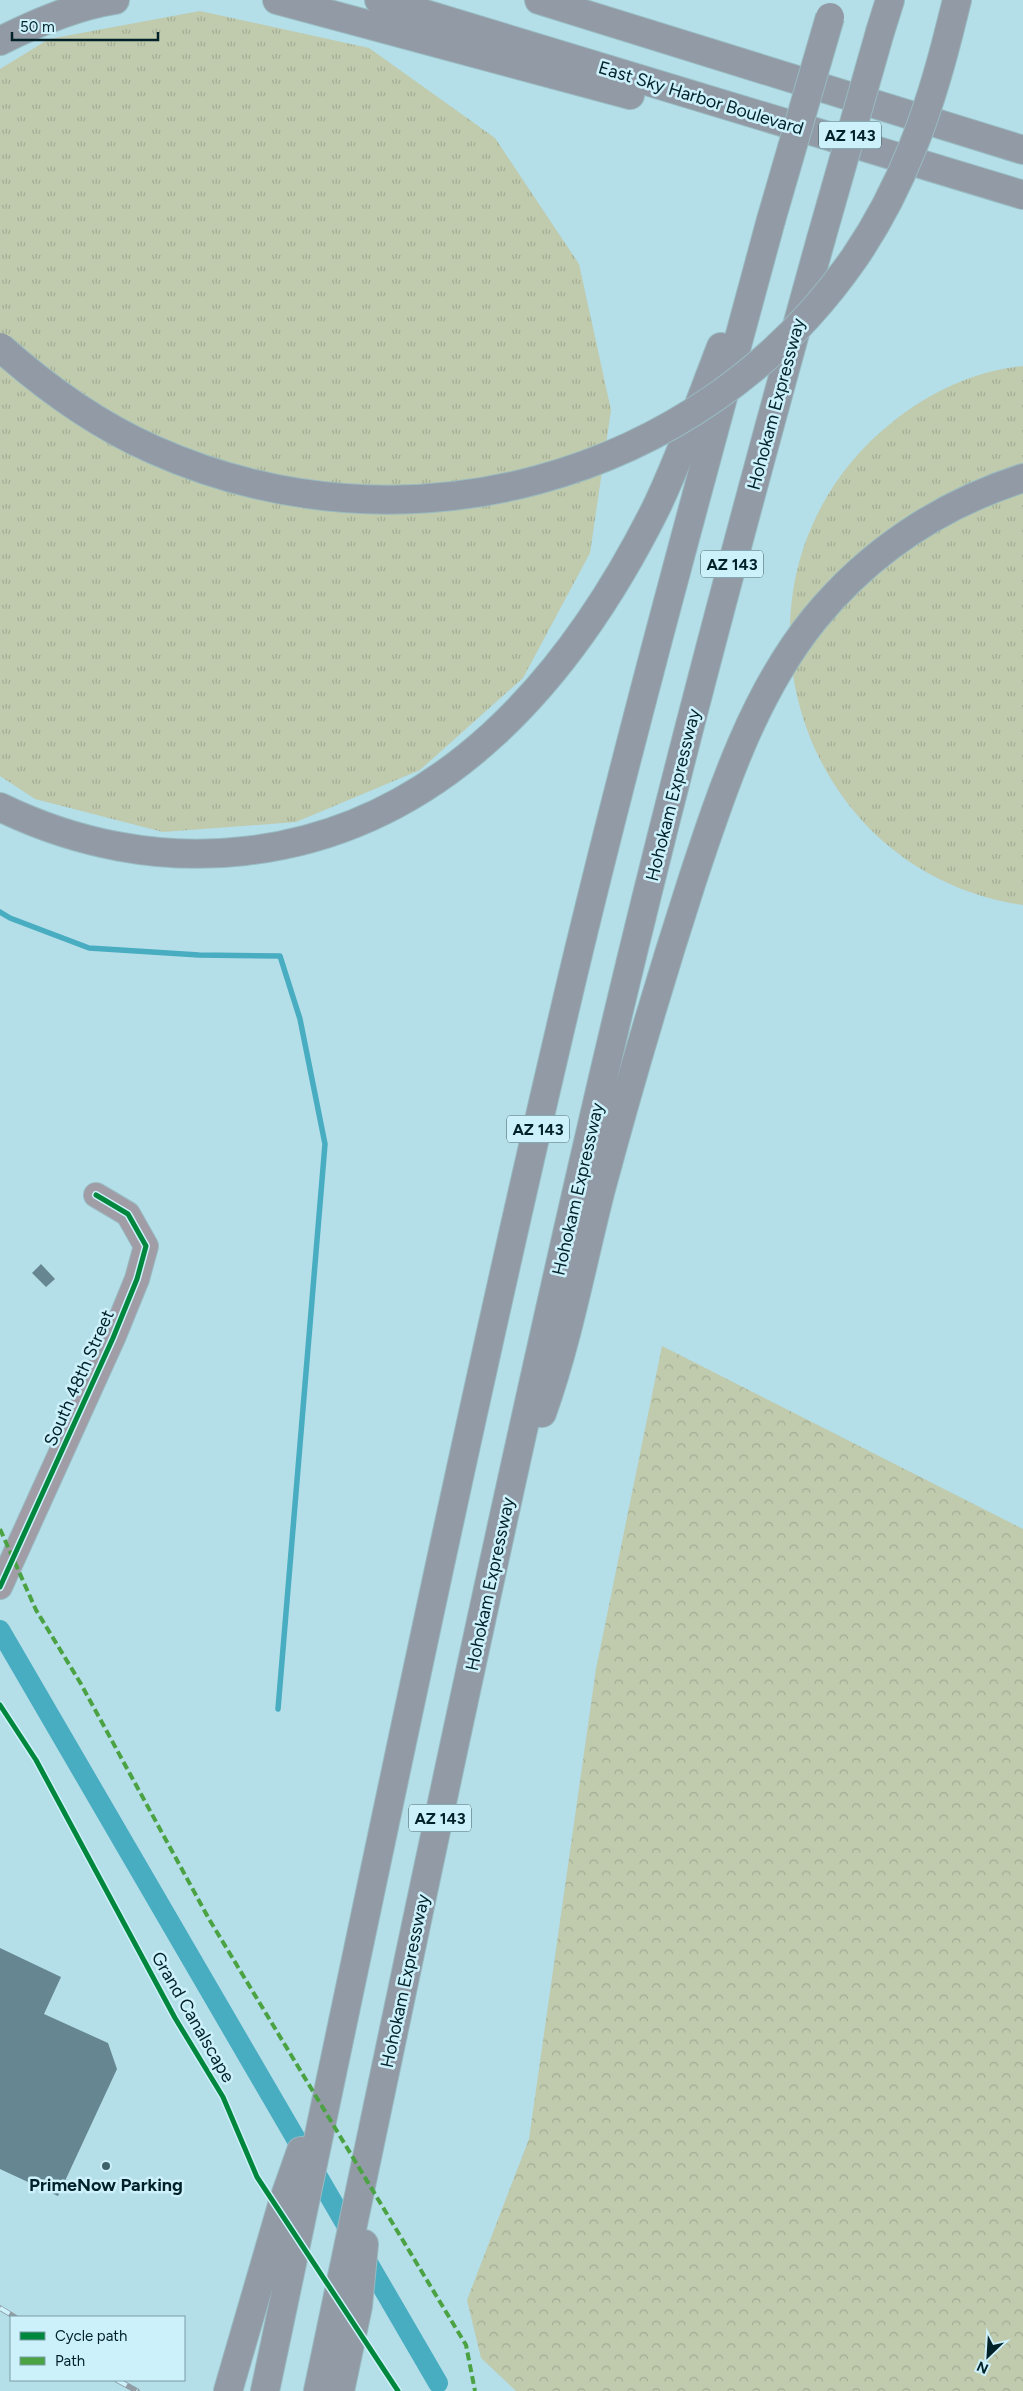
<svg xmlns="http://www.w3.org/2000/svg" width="1023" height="2391" font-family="Figtree,sans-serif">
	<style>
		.grass { fill: url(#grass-tufts) }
		.park { fill: url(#park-crowns) }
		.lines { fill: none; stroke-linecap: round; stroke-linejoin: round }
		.stream { stroke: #48adc1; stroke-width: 5.5 }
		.canal { stroke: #48adc1; stroke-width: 20 }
		.building { fill: #668791 }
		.street-casing { stroke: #98bac1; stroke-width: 26 }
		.highway-casing { stroke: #98bac1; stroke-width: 30 }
		.street { stroke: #a09da6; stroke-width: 24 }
		.highway { stroke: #929aa5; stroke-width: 28 }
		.rail-casing { stroke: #909da4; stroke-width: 5.5 }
		.rail { stroke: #cdf1fb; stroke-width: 4; stroke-dasharray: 11; stroke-linecap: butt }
		.highway-bridge-casing { stroke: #98bac1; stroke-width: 30; stroke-linecap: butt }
		.highway-bridge { stroke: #929aa5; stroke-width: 28 }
		.quiet { stroke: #4ba242; stroke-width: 4; stroke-dasharray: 8 4; stroke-linecap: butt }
		.cycleway-casing { stroke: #cdf1fb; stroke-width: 8 }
		.cycleway { stroke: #00873e; stroke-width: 5 }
		.poi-dot { fill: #3f636b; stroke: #cdf1fb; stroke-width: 2 }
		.labels { text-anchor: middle; stroke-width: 5; stroke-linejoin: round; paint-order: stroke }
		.shield { fill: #cdf1fb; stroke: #3e5f67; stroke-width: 1 }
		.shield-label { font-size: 16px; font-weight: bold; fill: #002128 }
		.street-label { font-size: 18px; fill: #002128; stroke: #cdf1fb }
		.poi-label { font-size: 18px; font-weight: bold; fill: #002128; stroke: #cdf1fb }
	</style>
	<defs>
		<pattern id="grass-tufts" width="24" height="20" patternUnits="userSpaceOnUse" patternTransform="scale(1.25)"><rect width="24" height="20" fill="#c0caad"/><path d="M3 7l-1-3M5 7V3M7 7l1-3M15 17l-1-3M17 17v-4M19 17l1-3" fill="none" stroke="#a3ad95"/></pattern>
		<pattern id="park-crowns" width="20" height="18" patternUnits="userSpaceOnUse" patternTransform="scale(1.25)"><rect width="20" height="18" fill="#c0caad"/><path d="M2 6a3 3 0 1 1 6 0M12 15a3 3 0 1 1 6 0" fill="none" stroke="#a3ad95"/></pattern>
	</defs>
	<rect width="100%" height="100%" fill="#b4dee8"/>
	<g class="grass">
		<path d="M200 11 369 48 495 138 579 264 611 410 590 553 523 678 420 770 296 822 163 832 35 799 0 776V69L49 39Z"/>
		<path d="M1023 366V905C786 870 706 567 895 420 930 392 977 370 1023 366Z"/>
	</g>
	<path class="park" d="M662 1346 1023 1529V2391H516L481 2358 467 2300 529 2139 596 1669Z"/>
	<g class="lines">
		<path class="stream" d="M0 912 10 918 89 948 199 955 280 956 300 1019 325 1144 278 1709"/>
		<path class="canal" d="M0 1630 438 2383"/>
	</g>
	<g class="building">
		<path d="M41 1264 55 1279 46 1287 32 1273Z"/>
		<path d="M0 1948 61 1977 44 2014 108 2043 117 2069 58 2196 0 2169Z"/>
	</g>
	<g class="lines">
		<defs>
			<path id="street" d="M0 1587 113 1338 137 1279 146 1246 128 1214 96 1195"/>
			<g id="highway">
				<path d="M277 0 630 95"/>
				<path d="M379 0 1023 195"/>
				<path d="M539 0 1023 150"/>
				<path d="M880 32 890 0"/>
				<path d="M949 32 957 0"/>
				<path d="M0 41C36 23 75 6 115 0"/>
				<path d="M0 807C76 844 161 861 245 851 443 829 572 676 656 508 681 456 700 401 721 347"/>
				<path d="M542 1413C568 1340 582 1263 601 1189 629 1085 659 983 692 881 722 790 754 693 815 618 870 551 942 504 1023 478"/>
				<path d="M228 2391 283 2202 301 2151"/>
				<path d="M265 2391C365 1920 461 1447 572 979 633 724 703 472 771 220"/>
				<path d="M318 2391C407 1967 495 1543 593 1121 661 825 740 531 821 239"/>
				<path d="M340 2391 358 2306 364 2244"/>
			</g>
		</defs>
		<use href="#street" class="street-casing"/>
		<use href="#highway" class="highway-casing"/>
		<use href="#street" class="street"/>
		<use href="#highway" class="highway"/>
		<defs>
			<g id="rail">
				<path d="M0 2308 15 2317"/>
				<path d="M117 2380 137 2391"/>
			</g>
		</defs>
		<use href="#rail" class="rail-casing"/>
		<use href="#rail" class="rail"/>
		<defs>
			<g id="highway-bridge">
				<path d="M771 220 830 17"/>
				<path d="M821 239 880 32"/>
				<path d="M0 347C46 388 96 424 152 449 400 561 699 483 855 257 902 188 929 112 949 32"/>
			</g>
		</defs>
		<use href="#highway-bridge" class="highway-bridge-casing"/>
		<use href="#highway-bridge" class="highway-bridge"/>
		<path class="quiet" d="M0 1529 36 1610 81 1684 209 1919 466 2345 475 2391"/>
		<defs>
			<g id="cycleway">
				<path d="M0 1587 113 1338 137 1279 146 1246 128 1214 96 1195"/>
				<path d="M0 1705 36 1760 175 2018 223 2097 257 2177 398 2391"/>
			</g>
		</defs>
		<use href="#cycleway" class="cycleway-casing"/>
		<use href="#cycleway" class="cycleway"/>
	</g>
	<circle class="poi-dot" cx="106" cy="2166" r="5"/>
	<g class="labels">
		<g class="shield">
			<rect x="819" y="121.5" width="62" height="27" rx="4"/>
			<rect x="701" y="550.5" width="62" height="27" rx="4"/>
			<rect x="507" y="1115.5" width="62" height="27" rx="4"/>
			<rect x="409" y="1804.5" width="62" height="27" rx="4"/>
		</g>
		<g class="shield-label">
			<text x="850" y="141">AZ 143</text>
			<text x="732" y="570">AZ 143</text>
			<text x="538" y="1135">AZ 143</text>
			<text x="440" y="1824">AZ 143</text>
		</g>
		<g class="street-label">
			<text transform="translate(701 98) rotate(17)" y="6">East Sky Harbor Boulevard</text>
			<text transform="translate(776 404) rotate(-75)" y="6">Hohokam Expressway</text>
			<text transform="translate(673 795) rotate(-76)" y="6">Hohokam Expressway</text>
			<text transform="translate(578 1189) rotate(-77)" y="6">Hohokam Expressway</text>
			<text transform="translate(79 1378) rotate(-66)" y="6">South 48th Street</text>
			<text transform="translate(490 1584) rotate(-78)" y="6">Hohokam Expressway</text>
			<text transform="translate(405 1981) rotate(-78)" y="6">Hohokam Expressway</text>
			<text transform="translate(193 2017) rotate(60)" y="6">Grand Canalscape</text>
		</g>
		<g class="poi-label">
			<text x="106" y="2191">PrimeNow Parking</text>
		</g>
	</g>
	<rect x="10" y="2316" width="175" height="65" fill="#cdf1fb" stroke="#7b9ea7"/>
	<rect x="20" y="2332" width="25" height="8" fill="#00873e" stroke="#7b9ea7"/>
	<text x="55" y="2341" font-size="15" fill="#002128">Cycle path</text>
	<rect x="20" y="2357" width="25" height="8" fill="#4ba242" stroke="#7b9ea7"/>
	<text x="55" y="2366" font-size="15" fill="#002128">Path</text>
	<g transform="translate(988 2356) rotate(205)" stroke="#cdf1fb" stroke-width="4" paint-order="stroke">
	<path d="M0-4L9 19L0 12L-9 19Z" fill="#002128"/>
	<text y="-8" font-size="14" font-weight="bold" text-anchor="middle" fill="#002128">N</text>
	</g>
	<path d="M12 32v8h146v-8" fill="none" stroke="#002128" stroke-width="2.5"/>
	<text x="20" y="32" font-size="15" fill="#002128" stroke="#cdf1fb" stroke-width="4" paint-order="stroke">50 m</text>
</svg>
